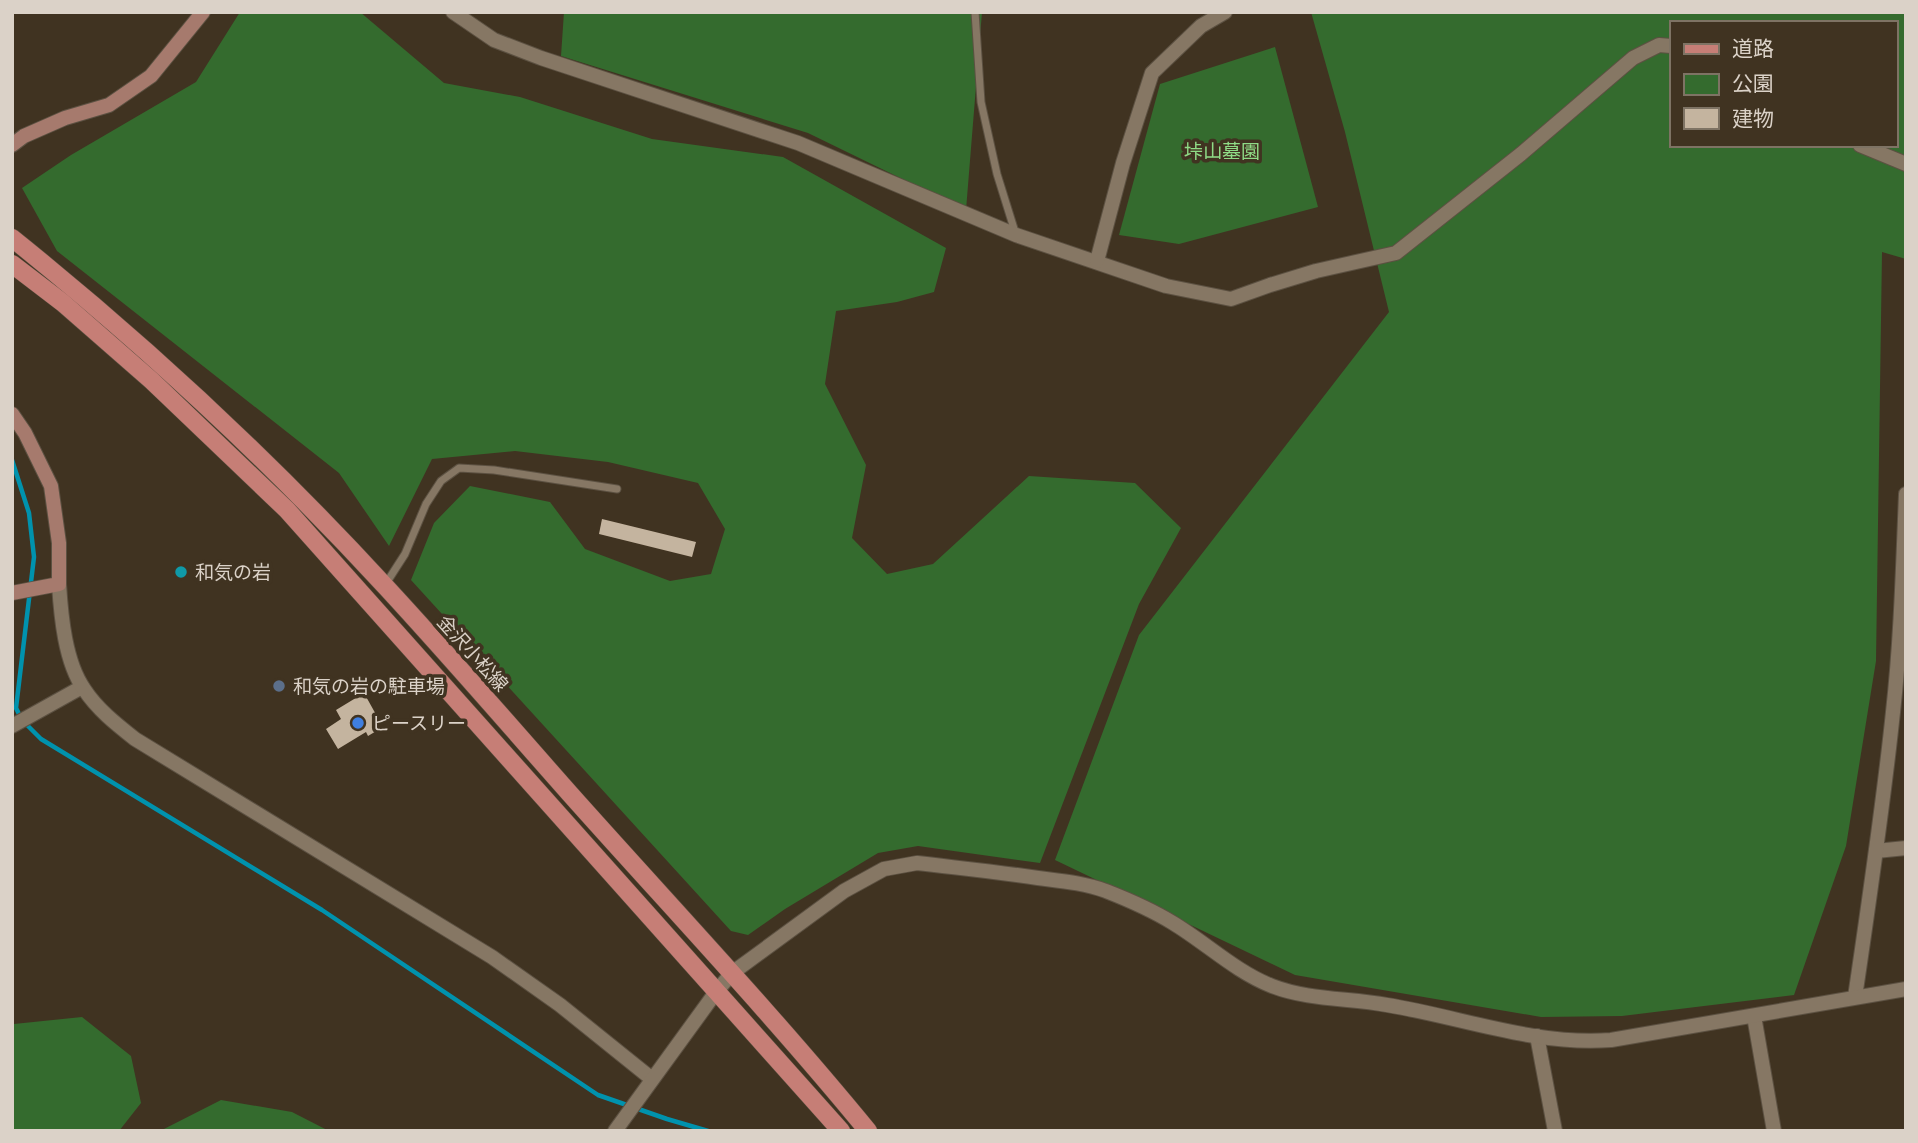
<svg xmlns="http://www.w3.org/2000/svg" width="1918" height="1143" font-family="'Noto Sans','Noto Sans JP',sans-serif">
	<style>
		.green { fill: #346b2e; fill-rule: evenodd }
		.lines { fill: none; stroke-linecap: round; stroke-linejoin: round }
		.stream { stroke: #0092ad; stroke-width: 4.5 }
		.building { fill: #c4b49f }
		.service-casing { stroke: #5c5142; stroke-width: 9 }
		.minor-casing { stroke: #5c5142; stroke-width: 16 }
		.tertiary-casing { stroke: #5c5142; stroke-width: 16 }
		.secondary-casing { stroke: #5c5142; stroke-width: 16 }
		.primary-casing { stroke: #5c5142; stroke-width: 19 }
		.service { stroke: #867764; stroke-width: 7 }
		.minor { stroke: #867764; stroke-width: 14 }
		.tertiary { stroke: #867764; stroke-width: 14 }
		.secondary { stroke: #a67a6d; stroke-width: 14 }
		.primary { stroke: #c67e76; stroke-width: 18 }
		.culture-dot { fill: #0f9aa8; stroke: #403321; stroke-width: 2.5 }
		.service-dot { fill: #5c6f8a; stroke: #403321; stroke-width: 2.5 }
		.shop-dot { fill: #3f7fe0; stroke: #403321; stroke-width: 2.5 }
		.labels { text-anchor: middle; stroke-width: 7; stroke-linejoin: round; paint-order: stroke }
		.park-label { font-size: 19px; fill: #8fdb86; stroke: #403321 }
		.poi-label { font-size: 19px; fill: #dbd2c8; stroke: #403321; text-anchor: start }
		.street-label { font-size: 19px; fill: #dbd2c8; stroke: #403321 }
	</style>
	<rect width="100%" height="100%" fill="#403321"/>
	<g class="green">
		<path d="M240 12H360L444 83 520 97 652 139 783 157 946 248 934 292 897 302 836 311 825 384 866 465 852 538 887 574 933 564 1029 476 1135 483 1181 528 1139 604 1040 863 918 846 878 853 785 909 748 935 731 931 411 580 434 523 470 486 550 502 585 549 670 581 711 574 725 529 698 483 608 462 515 451 432 459 389 546 339 473 57 251 22 188 71 155 196 82Z"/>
		<path d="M564 12H982L966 210 808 133 561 56Z"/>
		<path d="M1311 12H1906V259L1882 252 1876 661 1846 846 1794 995 1622 1016 1541 1017 1295 975 1055 860 1139 635 1389 312 1345 132ZM1671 23H1895V145H1671Z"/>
		<path d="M1275 47 1318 207 1179 244 1119 235 1160 84Z"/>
		<path d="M82 1017 131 1056 141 1103 119 1131H12V1027L14 1024Z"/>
		<path d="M221 1100 292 1112 329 1131H160Z"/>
	</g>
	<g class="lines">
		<path class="stream" d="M12 460 29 513 34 557 16 708 22 720 41 739 322 910 598 1095 667 1119 708 1131"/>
	</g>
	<g class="building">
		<path d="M602 519 696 542 692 557 599 534Z"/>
		<path d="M364 693 383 727 368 736 366 732 338 749 326 729 341 719 336 710Z"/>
	</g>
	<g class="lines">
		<defs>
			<g id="service">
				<path d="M975 12 981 102 997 174 1016 235"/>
				<path d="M385 585 405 554 426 504 441 481 459 468 494 470 617 489"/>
			</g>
			<g id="minor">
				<path d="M453 12 494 40 541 58 798 143 1016 235 1166 286 1231 299 1270 285 1316 271 1396 253 1521 154 1633 58 1659 45 1671 46"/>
				<path d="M1860 145 1906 164"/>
				<path d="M1097 261 1123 163 1152 73 1201 26 1225 12"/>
				<path d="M12 726 82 687"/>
				<path d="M1876 851 1906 848"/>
			</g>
			<g id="tertiary">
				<path d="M59 584C61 616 65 662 84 689 97 709 116 724 135 739L492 957 560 1005 652 1079"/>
				<path d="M1855 997C1869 902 1883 808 1893 712 1901 640 1903 567 1906 494"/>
				<path d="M1754 1016 1774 1131"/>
				<path d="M1537 1036 1555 1131"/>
				<path d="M615 1131 716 992 732 973 844 891 884 869 917 863C958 868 998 872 1038 878 1061 881 1084 883 1106 891 1129 900 1152 910 1173 923 1206 943 1236 972 1272 986 1308 1000 1348 998 1387 1005 1461 1017 1535 1046 1611 1040L1906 989"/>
			</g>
			<g id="secondary">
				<path d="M12 145 24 136 65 118 109 105 151 76 203 12"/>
				<path d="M12 414 25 433 51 486 59 543V584L12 593"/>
			</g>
			<g id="primary">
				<path d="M12 238C144 344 270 461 385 586 448 654 509 725 571 795 670 906 773 1015 868 1131"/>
				<path d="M12 264 63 303 151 380 287 510 841 1131"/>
			</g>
		</defs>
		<use href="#service" class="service-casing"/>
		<use href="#minor" class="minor-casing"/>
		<use href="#tertiary" class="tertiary-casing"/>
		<use href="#secondary" class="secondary-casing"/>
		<use href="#primary" class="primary-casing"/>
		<use href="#service" class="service"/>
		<use href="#minor" class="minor"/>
		<use href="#tertiary" class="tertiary"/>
		<use href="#secondary" class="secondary"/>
		<use href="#primary" class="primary"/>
	</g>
	<circle class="culture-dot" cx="181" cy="572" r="7"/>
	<circle class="service-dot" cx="279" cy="686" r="7"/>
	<circle class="shop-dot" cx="358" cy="723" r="7"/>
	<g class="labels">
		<g class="park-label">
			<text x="1222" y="158">垰山墓園</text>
		</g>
		<g class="poi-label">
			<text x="195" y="579">和気の岩</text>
			<text x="293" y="693">和気の岩の駐車場</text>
			<text x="372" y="730">ピースリー</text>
		</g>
		<g class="street-label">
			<text transform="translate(473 653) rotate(48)" y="7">金沢小松線</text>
		</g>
	</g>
	<rect width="1918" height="1143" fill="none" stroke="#dbd2c8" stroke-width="28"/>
	<rect x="1670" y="21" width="228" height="126" fill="#403321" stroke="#7e7364" stroke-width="2"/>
	<rect x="1684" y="44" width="35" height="10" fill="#c67e76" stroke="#7e7364" stroke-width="2"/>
	<text x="1732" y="56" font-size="21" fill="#dbd2c8">道路</text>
	<rect x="1684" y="74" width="35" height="21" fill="#346b2e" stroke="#7e7364" stroke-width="2"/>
	<text x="1732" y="91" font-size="21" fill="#dbd2c8">公園</text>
	<rect x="1684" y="108" width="35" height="21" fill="#c4b49f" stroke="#7e7364" stroke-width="2"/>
	<text x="1732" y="126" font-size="21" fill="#dbd2c8">建物</text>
</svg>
